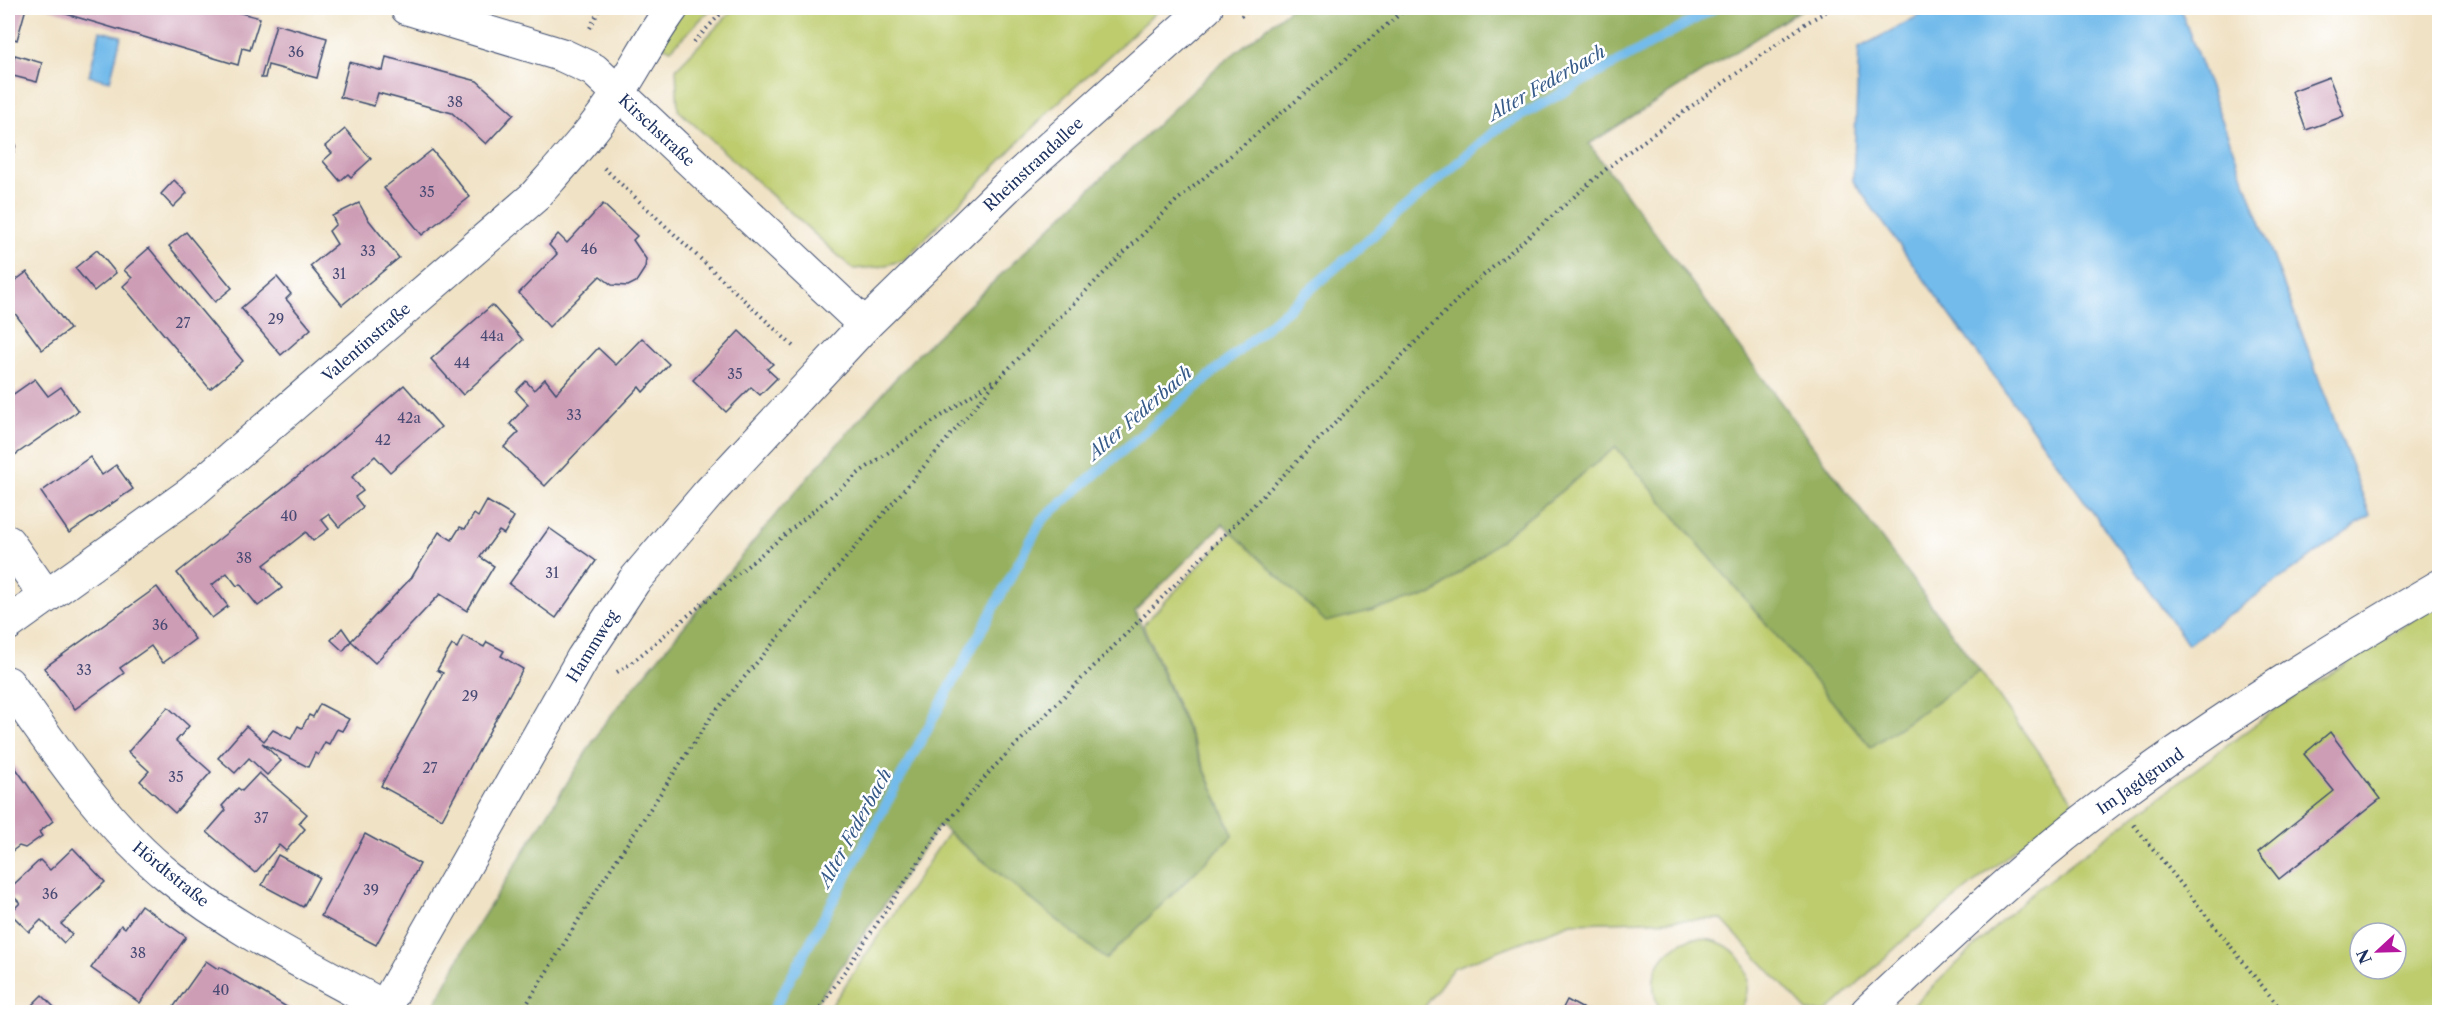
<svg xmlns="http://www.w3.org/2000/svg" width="2447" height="1020" font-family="'Libre Caslon Text',serif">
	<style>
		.green { fill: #becc6e; stroke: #6c7e66; stroke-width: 1.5; fill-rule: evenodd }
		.forest { fill: #96b061; stroke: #587060; stroke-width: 1.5 }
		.water { fill: #73bbeb; stroke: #4775a4; stroke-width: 1.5 }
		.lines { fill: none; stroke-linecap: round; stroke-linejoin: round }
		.stream { stroke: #73bbeb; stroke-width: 10 }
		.building { fill: #cd9db5 }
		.minor-casing { stroke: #3b4a6d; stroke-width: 35 }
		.path { stroke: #3b4a6d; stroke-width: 4; stroke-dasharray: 1.5 4.5; stroke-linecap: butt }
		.minor { stroke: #fff; stroke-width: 33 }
		.labels { text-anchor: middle; stroke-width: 5; stroke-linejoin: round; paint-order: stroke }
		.number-label { font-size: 14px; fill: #484a74 }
		.street-label { font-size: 16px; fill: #1b2f5e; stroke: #fff }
		.water-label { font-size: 18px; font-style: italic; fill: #355988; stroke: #fff }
	</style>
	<rect width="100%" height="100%" fill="#fff"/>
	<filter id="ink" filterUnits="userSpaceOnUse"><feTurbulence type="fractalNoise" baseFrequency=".0167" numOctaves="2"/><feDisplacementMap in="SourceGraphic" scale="12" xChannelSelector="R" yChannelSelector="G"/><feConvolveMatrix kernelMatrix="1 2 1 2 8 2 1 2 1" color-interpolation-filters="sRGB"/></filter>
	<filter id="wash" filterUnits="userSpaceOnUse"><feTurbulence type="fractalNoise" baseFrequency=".008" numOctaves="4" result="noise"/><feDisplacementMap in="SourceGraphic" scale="24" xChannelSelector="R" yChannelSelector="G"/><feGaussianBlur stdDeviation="1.35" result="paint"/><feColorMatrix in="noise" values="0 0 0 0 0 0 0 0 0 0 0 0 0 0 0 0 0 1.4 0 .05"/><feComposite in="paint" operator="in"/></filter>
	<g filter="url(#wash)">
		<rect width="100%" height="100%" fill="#f0e2c5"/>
		<g class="green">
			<path d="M683 8H712L671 49 659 46Z"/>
			<path d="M735 8H1161L1049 111 904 260 879 267 853 269 678 110 676 69Z"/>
			<path d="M1616 447 1871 747 1980 671 2074 802 1905 939 1827 1012H1808L1721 919 1571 923 1453 968 1421 1012H827L948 833 1106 959 1233 835 1143 625 1232 531 1326 621 1432 595Z"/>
			<path d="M2439 603V1012H1906L2028 896 2273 711ZM2360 933H2396V969H2360Z"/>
			<path d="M1693 938C1737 938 1761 971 1740 1012H1661C1644 979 1658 949 1693 938Z"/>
		</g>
		<path class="forest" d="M1291 8H1804L1589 144 1980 671 1871 747 1616 447 1432 595 1326 622 1223 524 1135 611 1233 835 1106 959 939 825 810 1012H431L472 934 604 724 781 508 911 361 1216 68Z"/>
		<g class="water">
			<path d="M1933 8H2180L2370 515 2188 644 1853 181 1859 48Z"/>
			<path d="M100 31 121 36 110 81 89 76Z"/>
		</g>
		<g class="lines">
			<path class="stream" d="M772 1012 1042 520 1497 129 1715 8"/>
		</g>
		<g id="blocks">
			<g class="building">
				<path d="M8 8H26L17 40 8 37Z"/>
				<path d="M46 8H222L260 18 250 50 242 48 238 65Z"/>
				<path d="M276 24 327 38 317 78 268 65 265 78H261Z"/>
				<path d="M15 55 42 63 37 82 9 75Z"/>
				<path d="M386 57 477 81 514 114 486 144 452 113 378 93 374 106 340 97 349 62 383 71Z"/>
				<path d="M2329 77 2344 116 2306 130 2292 91Z"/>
				<path d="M345 129 371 159 351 177 348 174 340 181 323 161 332 153 325 146Z"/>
				<path d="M8 142 16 145 10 163H8Z"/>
				<path d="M432 150 470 197 422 235 384 188Z"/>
				<path d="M174 180 187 193 173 207 161 194Z"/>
				<path d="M359 203 368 219 399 258 342 305 310 266 337 244 329 231 336 224 332 216Z"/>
				<path d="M603 204 637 236 633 240 646 259 645 268 636 282 628 286 612 285 600 276 549 327 519 293 557 254 549 245 558 234 567 243Z"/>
				<path d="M186 232 232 288 215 302 169 246Z"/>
				<path d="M149 248 243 361 210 389 123 286 132 278 124 270Z"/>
				<path d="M97 250 116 273 94 291 75 268Z"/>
				<path d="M27 272 70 329 42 350 8 304V286Z"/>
				<path d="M277 277 291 294 286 299 311 329 281 355 241 308Z"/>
				<path d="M492 305 523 340 463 395 431 359Z"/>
				<path d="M739 331 773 364 767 369 777 378 760 395 751 387 726 412 693 380Z"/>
				<path d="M642 338 669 364 643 392 639 387 545 486 504 447 519 432 510 424 528 404 516 391 526 381 534 390 545 379 556 393 598 348 616 365Z"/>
				<path d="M35 379 48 396 61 387 78 411 15 455 8 444V398Z"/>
				<path d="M404 385 441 427 390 472 375 456 352 477 363 491 355 497 363 507 339 527 328 514 321 519 329 529 313 541 306 532 264 565 282 588 258 606 240 584 237 586 227 573 212 585 228 606 212 618 177 573 330 450Z"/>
				<path d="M90 457 102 475 116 465 133 489 69 533 41 492Z"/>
				<path d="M487 501 514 517 504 534 499 531 480 557 494 566 467 611 440 594 375 663 351 641 412 577 439 532 452 540 460 527 465 529 474 514 478 517Z"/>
				<path d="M549 528 596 561 556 618 509 584Z"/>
				<path d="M157 587 195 639 163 663 151 646 120 668 124 673 75 709 44 668Z"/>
				<path d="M342 628 351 641 343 651 331 640Z"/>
				<path d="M463 636 484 647 487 642 504 651 501 656 523 669 442 819 381 786 443 673 437 670 452 645 457 648Z"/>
				<path d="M320 704 349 719 342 731 337 729 329 744 325 742 318 755 315 753 308 767 262 743 281 761 267 775 249 758 235 773 218 758 246 726 264 741 273 730 291 739 298 726 302 728 309 715 313 717Z"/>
				<path d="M168 707 189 726 176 741 211 772 175 813 140 781 149 771 128 752Z"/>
				<path d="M2330 732 2380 799 2279 879 2258 852 2334 791 2304 754Z"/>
				<path d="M8 757 53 821 39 832 42 836 25 848 19 846 8 854Z"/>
				<path d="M259 773 307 814 299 823 305 829 286 851 279 845 255 873 207 832 226 810 222 806 238 788 242 791Z"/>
				<path d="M365 834 420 864 376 945 321 916Z"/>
				<path d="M73 848 105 882 61 924 72 934 64 943 41 920 29 932 10 913 20 903 14 897 8 903V880L12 886 40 860 50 870Z"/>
				<path d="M278 855 319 877 303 907 262 885Z"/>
				<path d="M141 905 186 937 140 1003 91 968 121 925 125 928Z"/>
				<path d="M206 961 218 969 220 967 295 1012H170Z"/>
				<path d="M42 995 59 1012H25Z"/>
				<path d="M1567 1000 1589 1012H1561Z"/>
			</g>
		</g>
	</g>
	<g filter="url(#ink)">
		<use href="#blocks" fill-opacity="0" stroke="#3b4a6d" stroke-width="1.5"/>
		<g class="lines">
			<defs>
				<g id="minor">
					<path d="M407 8 562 55 594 70 865 325"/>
					<path d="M8 542 46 596"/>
					<path d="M8 624 191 493 534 197C563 164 594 131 618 94 637 65 652 35 672 8"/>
					<path d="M8 683C57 752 104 824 171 878 235 930 312 967 384 1007"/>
					<path d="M382 1012 583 658 634 581 707 495 865 325 1016 178 1206 8"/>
					<path d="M1867 1012C1946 938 2025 863 2113 798 2217 721 2327 652 2440 586"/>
				</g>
			</defs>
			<use href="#minor" class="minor-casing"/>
			<g class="path">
				<path d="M1241 16 1252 8"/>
				<path d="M590 28 600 8"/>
				<path d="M694 42 726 8"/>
				<path d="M604 168 795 348"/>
				<path d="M617 672 630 664 860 472 995 379"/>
				<path d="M2134 825 2283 1012"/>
				<path d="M522 1012 603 880 713 714 1001 376 1175 202 1407 8"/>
				<path d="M817 1012 939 832 991 770 1470 287 1612 164 1806 23 1832 8"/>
			</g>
			<use href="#minor" class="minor"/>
		</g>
	</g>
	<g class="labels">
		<g class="number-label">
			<text x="296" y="57">36</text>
			<text x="455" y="107">38</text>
			<text x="427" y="197">35</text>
			<text x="589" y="254">46</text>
			<text x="368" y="256">33</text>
			<text x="339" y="279">31</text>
			<text x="276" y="324">29</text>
			<text x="183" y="328">27</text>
			<text x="492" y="341">44a</text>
			<text x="462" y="368">44</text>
			<text x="735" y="379">35</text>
			<text x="574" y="420">33</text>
			<text x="409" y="423">42a</text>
			<text x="383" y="445">42</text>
			<text x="289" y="521">40</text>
			<text x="244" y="563">38</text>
			<text x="552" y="578">31</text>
			<text x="160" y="630">36</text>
			<text x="84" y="675">33</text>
			<text x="470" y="701">29</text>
			<text x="430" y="773">27</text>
			<text x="176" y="782">35</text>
			<text x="261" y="823">37</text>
			<text x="371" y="895">39</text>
			<text x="50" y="899">36</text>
			<text x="138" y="958">38</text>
			<text x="221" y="995">40</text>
		</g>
		<g class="street-label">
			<text transform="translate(657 130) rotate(43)" y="6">Kirschstraße</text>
			<text transform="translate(1033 164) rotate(-43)" y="6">Rheinstrandallee</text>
			<text transform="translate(366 342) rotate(-41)" y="6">Valentinstraße</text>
			<text transform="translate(592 646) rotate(-58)" y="6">Hammweg</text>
			<text transform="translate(2140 781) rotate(-35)" y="6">Im Jagdgrund</text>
			<text transform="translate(171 874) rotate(39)" y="6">Hördtstraße</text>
		</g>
		<g class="water-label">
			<text transform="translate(1547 83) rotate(-30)" y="6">Alter Federbach</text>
			<text transform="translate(1140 413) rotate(-41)" y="6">Alter Federbach</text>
			<text transform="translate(855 828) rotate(-61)" y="6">Alter Federbach</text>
		</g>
	</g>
	<rect width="2447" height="1020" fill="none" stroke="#fff" stroke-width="30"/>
	<g transform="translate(2378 951) rotate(248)"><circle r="28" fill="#ffffff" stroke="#a4acbf" stroke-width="1.5"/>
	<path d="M0-4.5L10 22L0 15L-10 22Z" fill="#b5179e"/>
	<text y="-9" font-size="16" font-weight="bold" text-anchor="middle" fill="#1b2f5e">N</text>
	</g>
</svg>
